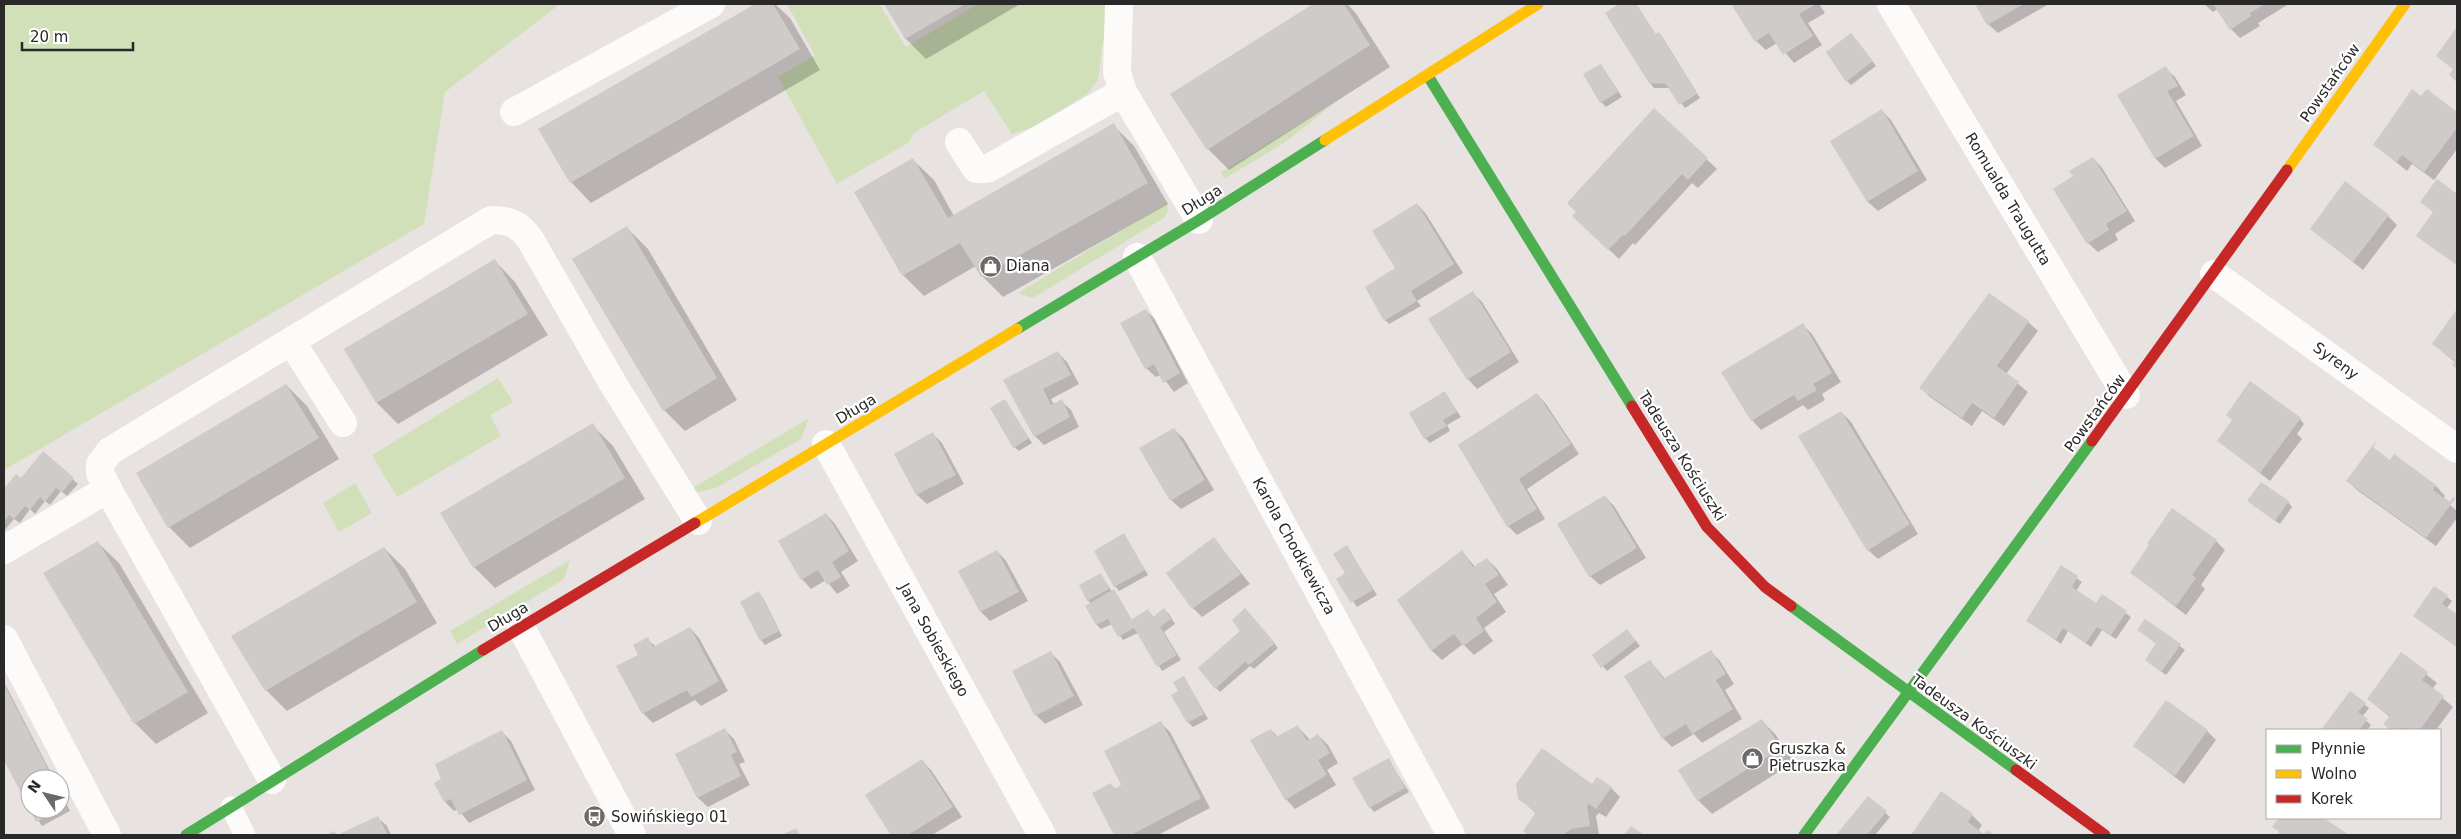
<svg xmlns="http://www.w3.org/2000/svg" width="2461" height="839" font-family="'DejaVu Sans',sans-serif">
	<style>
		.green { fill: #d2e0ba }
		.shadow { fill: #0003 }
		.building { fill: #cecbc9 }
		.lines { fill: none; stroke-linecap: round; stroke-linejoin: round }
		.lane { stroke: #fcfbfa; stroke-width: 21 }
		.street { stroke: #fcfbfa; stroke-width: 28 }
		.fast { stroke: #4caf50; stroke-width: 11 }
		.slow { stroke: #ffc107; stroke-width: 11 }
		.jam { stroke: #c62828; stroke-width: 11 }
		.labels { text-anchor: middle; stroke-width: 4.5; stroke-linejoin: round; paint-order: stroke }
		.street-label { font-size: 15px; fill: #292929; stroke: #fff }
		.poi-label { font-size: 15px; fill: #292929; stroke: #fff; text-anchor: start }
	</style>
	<rect width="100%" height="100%" fill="#e8e2e0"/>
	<g class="green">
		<path d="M4 4H560L445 92 424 224 4 470Z"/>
		<path d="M787 4H879L906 47 978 4H1108L1098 80 1087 94 1034 127 1012 134 984 91 914 133 908 143 837 184 778 77 815 55Z"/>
		<path d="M1337 101 1284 143 1224 179 1221 172Z"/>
		<path d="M1167 203 1168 211 1164 218 1033 298 1018 293Z"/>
		<path d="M498 378 513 402 490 415 501 436 397 497 372 455Z"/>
		<path d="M809 418 801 439 716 488 698 492 691 489Z"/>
		<path d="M355 483 372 513 339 532 323 503Z"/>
		<path d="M570 560 564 579 457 644 450 631Z"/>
	</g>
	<g class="shadow">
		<path d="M758 4H775L790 18 820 70 591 203 571 182 539 129Z"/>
		<path d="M885 4H1020L926 59 906 39Z"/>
		<path d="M1315 4H1347L1355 12 1390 67 1229 170 1208 149 1172 95Z"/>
		<path d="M1621 4H1636L1656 35 1659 33 1663 38 1700 98 1685 108 1670 88H1654L1650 83 1607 13Z"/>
		<path d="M1733 4H1819L1825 13 1808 23 1822 45 1794 63 1777 43 1766 50 1756 41Z"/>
		<path d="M1977 4H2049L1998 33 1988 24Z"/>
		<path d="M2204 4H2289L2258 23 2260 26 2240 38 2231 29 2218 9 2213 12Z"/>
		<path d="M2457 29V82L2450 75 2454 70 2438 56Z"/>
		<path d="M1856 40 1876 66 1851 85 1847 81Z"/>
		<path d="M1601 65 1622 97 1606 107 1601 102Z"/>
		<path d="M2165 68 2175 77 2186 95 2176 101 2202 146 2165 168 2156 159 2119 96Z"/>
		<path d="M2427 90 2457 113V149L2434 180 2412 164 2407 171 2375 145Z"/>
		<path d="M1654 110 1717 169 1698 188 1692 183 1635 245 1633 243 1619 259 1583 225Z"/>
		<path d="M1882 111 1891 120 1927 180 1878 211 1868 202 1831 142Z"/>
		<path d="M1113 125 1134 146 1168 204 1003 297 982 276 976 266 924 296 903 275 913 160 934 180 954 216Z"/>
		<path d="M2093 158 2102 168 2135 221 2115 234 2118 240 2098 252 2088 243 2075 177Z"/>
		<path d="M2437 181 2457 196V265L2423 240 2434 213 2422 202Z"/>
		<path d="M1417 204 1426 214 1463 273 1417 301 1421 306 1389 324 1385 320 1397 269Z"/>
		<path d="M2388 216 2397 225 2363 270 2311 229Z"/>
		<path d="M627 228 648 249 737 400 685 431 664 410Z"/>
		<path d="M495 261 515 282 548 335 398 424 377 403 345 350Z"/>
		<path d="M1473 293 1482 302 1519 362 1477 389 1468 379Z"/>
		<path d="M1145 310 1155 319 1188 383 1174 392 1161 375 1156 377 1146 368Z"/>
		<path d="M2457 311V369L2453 365 2455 362 2433 344Z"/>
		<path d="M2028 322 2038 331 2006 374 2028 392 2004 426 1982 411 1972 426 1930 397 1921 388Z"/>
		<path d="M1803 325 1812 334 1841 382 1822 394 1825 400 1808 410 1803 405 1761 430 1752 420Z"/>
		<path d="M1058 353 1067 362 1079 384 1051 399 1054 405 1061 401 1071 410 1079 427 1044 445 1035 436 1005 380Z"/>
		<path d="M286 385 307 406 339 459 190 548 169 527Z"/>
		<path d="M1445 393 1461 417 1447 425 1450 431 1430 443 1425 438Z"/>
		<path d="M1537 394 1546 404 1579 454 1527 489 1545 519 1517 535 1508 526Z"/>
		<path d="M1005 401 1032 443 1019 451 1014 447Z"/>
		<path d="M1841 412 1851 422 1918 534 1878 559 1868 550Z"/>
		<path d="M2300 419 2304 424 2297 434 2302 439 2270 481 2219 441Z"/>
		<path d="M592 425 613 446 645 499 495 588 474 567Z"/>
		<path d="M1174 429 1184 439 1214 490 1181 509 1171 500Z"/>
		<path d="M933 434 942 443 964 484 927 504 917 495 896 455Z"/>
		<path d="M43 453 78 484 67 496 61 491 50 505 45 501 35 514 30 509 20 523 14 519 4 531V488L5 489 21 480Z"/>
		<path d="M2390 462 2415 471 2436 486 2445 496 2443 499 2457 511V518L2436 546 2357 490 2348 481Z"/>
		<path d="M1605 497 1614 506 1646 558 1600 585 1590 576Z"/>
		<path d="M2248 501 2288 502 2292 507 2280 524Z"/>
		<path d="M826 514 835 524 858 561 841 572 850 586 837 594 826 580 811 589 802 579Z"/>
		<path d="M1124 535 1148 575 1119 591 1115 586Z"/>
		<path d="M1214 539 1250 584 1202 617 1193 608Z"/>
		<path d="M2216 541 2225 550 2201 585 2205 589 2186 615 2132 573Z"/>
		<path d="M98 543 119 563 208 713 156 744 135 723 45 573Z"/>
		<path d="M1347 547 1377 595 1357 607 1338 579 1347 574Z"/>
		<path d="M384 548 405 569 437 623 287 711 266 690Z"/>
		<path d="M997 551 1006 561 1028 601 990 621 981 612 959 572Z"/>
		<path d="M1462 551 1475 567 1487 559 1497 569 1508 585 1494 594 1506 612 1484 628 1493 641 1474 655 1463 644 1442 660 1432 651 1399 600Z"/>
		<path d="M2061 567 2082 582 2076 591 2096 604 2102 596 2131 617 2116 639 2102 630 2091 647 2068 631 2061 644 2028 621Z"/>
		<path d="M1101 575 1112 592 1113 591 1118 596 1132 621 1148 611 1154 617 1164 610 1169 614 1175 624 1164 632 1181 660 1162 671 1138 633 1123 640 1112 624 1101 629 1096 624 1091 604 1088 600Z"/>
		<path d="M2435 588 2452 601 2447 608 2457 616V647L2414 616Z"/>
		<path d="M758 593 763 598 782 636 765 645 761 640Z"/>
		<path d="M1249 614 1278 648 1254 669 1250 666 1220 692 1216 688Z"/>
		<path d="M2145 620 2185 650 2166 675 2151 664 2157 644 2138 630Z"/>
		<path d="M690 628 699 638 728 691 701 706 695 700 653 723 643 713 618 667 639 655 647 639 656 647Z"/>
		<path d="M1627 630 1640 646 1607 671 1594 655Z"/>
		<path d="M1711 652 1720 661 1734 684 1725 690 1742 719 1702 743 1694 734 1672 747 1663 738 1650 661 1665 679Z"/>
		<path d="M1051 653 1060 662 1083 705 1045 724 1036 715Z"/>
		<path d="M2401 654 2437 683 2432 689 2453 707 2436 730H2391L2385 724 2390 717 2368 699Z"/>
		<path d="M1184 677 1208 719 1193 727 1188 722 1180 692Z"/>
		<path d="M4 682 54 779H30V807L4 757Z"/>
		<path d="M2350 693 2369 708 2362 717 2371 725 2367 730H2322Z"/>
		<path d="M1762 721 1775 734 1794 762 1712 814 1698 800Z"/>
		<path d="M1160 722 1170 732 1210 808 1158 835H1116L1094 794 1111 785 1115 789 1123 785Z"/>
		<path d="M1298 727 1310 740 1318 735 1328 745 1338 763 1327 770 1336 785 1295 809 1286 799 1271 730 1278 737Z"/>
		<path d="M725 730 734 739 745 762 739 764 750 785 708 807 698 798 676 754Z"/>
		<path d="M2207 731 2216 740 2184 784 2135 746Z"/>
		<path d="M502 732 511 741 535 790 469 823 458 809 454 811 445 802Z"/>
		<path d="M1388 760 1409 792 1374 812 1370 807Z"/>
		<path d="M922 761 931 770 962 817 932 835H892L866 795Z"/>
		<path d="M1592 786 1611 788 1620 797 1606 817 1599 813 1596 816 1599 835H1529L1524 831 1537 814 1520 799Z"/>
		<path d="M60 791 70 811 42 826 31 809H60Z"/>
		<path d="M1942 793 1972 815 1982 825 1978 831 1984 835H1912Z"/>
		<path d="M1869 798 1890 817 1875 835H1837Z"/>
		<path d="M377 817 387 826 391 835H340Z"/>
		<path d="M2280 818H2322L2347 835H2279L2280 833 2274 826Z"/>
	</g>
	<g class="building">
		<path d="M755 4H773L800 49 570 183 538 129Z"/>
		<path d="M884 4H965L905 39Z"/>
		<path d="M1313 4H1344L1370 45 1207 150 1170 94Z"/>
		<path d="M1619 4H1636L1655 34 1659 32 1697 94 1679 105 1666 84 1649 83 1605 13Z"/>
		<path d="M1731 4H1816L1799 14 1813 36 1783 55 1769 33 1755 42Z"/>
		<path d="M1975 4H2024L1987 25Z"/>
		<path d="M2213 4H2265L2250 13 2251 16 2230 30Z"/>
		<path d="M2457 27V81L2449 75 2453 69 2436 56Z"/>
		<path d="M1851 33 1873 61 1846 82 1826 52Z"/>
		<path d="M1601 64 1618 92 1600 103 1583 74Z"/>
		<path d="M2166 66 2178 86 2167 91 2194 136 2155 159 2117 95Z"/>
		<path d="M2412 89 2421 96 2427 89 2457 112V128L2424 172 2402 155 2397 162 2373 145 2392 118 2397 121 2392 118Z"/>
		<path d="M1654 108 1708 158 1688 180 1682 174 1625 236 1623 235 1608 250 1572 216 1576 212 1567 203Z"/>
		<path d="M1882 109 1918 171 1867 202 1830 141Z"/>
		<path d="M1114 123 1148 183 981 277 960 243 902 276 854 192 913 158 948 218Z"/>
		<path d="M2093 157 2127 211 2106 224 2109 230 2087 244 2053 189 2073 176 2069 171Z"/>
		<path d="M2437 179 2457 194V265L2416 236 2433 212 2420 202Z"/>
		<path d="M2345 181 2389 215 2353 262 2310 229Z"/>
		<path d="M1417 203 1454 264 1411 291 1417 301 1384 321 1365 287 1395 268 1372 231Z"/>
		<path d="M627 226 717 378 663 411 572 259Z"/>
		<path d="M495 259 528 314 376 403 344 349Z"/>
		<path d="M1473 291 1511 352 1467 380 1428 319Z"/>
		<path d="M1989 293 2029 321 1997 366 2019 382 1994 418 1972 403 1962 418 1919 388Z"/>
		<path d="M1146 309 1180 373 1163 383 1154 364 1145 369 1120 323Z"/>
		<path d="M2457 309V369L2452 365 2455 361 2432 344Z"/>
		<path d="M1803 323 1832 373 1813 384 1817 390 1798 401 1794 395 1751 421 1721 372Z"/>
		<path d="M1058 351 1071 375 1043 389 1051 405 1062 399 1070 417 1034 437 1003 380Z"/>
		<path d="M2250 381 2301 418 2260 473 2217 441 2232 420 2226 415Z"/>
		<path d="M286 384 319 438 168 528 136 473Z"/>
		<path d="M1445 391 1457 412 1443 420 1447 426 1424 439 1409 413Z"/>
		<path d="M1537 393 1571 444 1519 479 1537 509 1507 527 1458 445Z"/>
		<path d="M1005 399 1029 438 1013 448 990 408Z"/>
		<path d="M1841 411 1910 524 1867 551 1798 436Z"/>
		<path d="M593 423 625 478 473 568 440 513Z"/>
		<path d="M1174 428 1205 480 1170 501 1139 448Z"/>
		<path d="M933 432 956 475 916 495 894 454Z"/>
		<path d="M2375 442 2376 443 2373 447 2390 460 2394 454 2436 485 2433 490 2450 502 2453 497 2455 499 2426 538 2346 481Z"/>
		<path d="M43 451 74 478 62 492 56 488 45 502 40 497 30 510 25 506 14 519 9 515 4 522V486L5 487 16 474 21 478Z"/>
		<path d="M2261 482 2289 501 2275 521 2247 501Z"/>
		<path d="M1605 495 1637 548 1589 577 1557 524Z"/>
		<path d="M2172 508 2217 540 2192 575 2196 578 2176 606 2130 573 2149 545 2147 544Z"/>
		<path d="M826 513 849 551 832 562 841 577 827 585 818 570 801 580 778 541Z"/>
		<path d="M1124 533 1145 570 1114 587 1094 551Z"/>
		<path d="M1214 537 1241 574 1192 609 1166 573Z"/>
		<path d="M98 541 188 692 134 724 43 573Z"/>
		<path d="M1347 545 1373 590 1351 603 1336 579 1345 573 1333 554Z"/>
		<path d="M384 547 417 602 265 691 231 636Z"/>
		<path d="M997 550 1019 592 980 612 958 571Z"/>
		<path d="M1462 550 1473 567 1487 558 1499 575 1485 584 1497 602 1476 618 1484 631 1463 646 1454 634 1431 651 1397 600Z"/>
		<path d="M2061 565 2078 576 2072 587 2096 603 2102 594 2127 611 2111 635 2097 627 2086 643 2063 628 2056 640 2026 621Z"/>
		<path d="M1101 573 1109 589 1087 601 1079 585Z"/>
		<path d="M2434 586 2448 595 2442 604 2457 614V647L2413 616Z"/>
		<path d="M1114 589 1131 620 1148 609 1153 617 1164 608 1171 619 1160 627 1177 655 1157 667 1134 628 1118 637 1108 619 1096 625 1085 606Z"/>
		<path d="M759 591 779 631 760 641 740 602Z"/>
		<path d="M1245 608 1275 643 1249 665 1245 662 1215 689 1198 668 1240 631 1232 620Z"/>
		<path d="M2145 619 2181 644 2161 672 2145 660 2156 643 2137 630Z"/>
		<path d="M690 627 719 681 691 697 687 690 642 714 616 666 638 655 633 645 648 637 653 647Z"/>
		<path d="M1627 629 1636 641 1601 668 1592 655Z"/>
		<path d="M1711 650 1726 674 1716 680 1733 709 1692 734 1686 724 1662 739 1624 676 1650 660 1663 679Z"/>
		<path d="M1051 651 1074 696 1035 716 1012 671Z"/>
		<path d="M2401 652 2428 672 2422 680 2444 696 2420 730H2409L2405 727 2403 730H2391L2383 724 2390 716 2367 699Z"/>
		<path d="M1184 676 1204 714 1187 723 1171 695 1178 691 1173 682Z"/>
		<path d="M4 684 53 779H30V809H60V793L66 806 36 822 4 760Z"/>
		<path d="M2350 691 2366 703 2358 712 2368 719 2359 730H2321Z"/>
		<path d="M2166 700 2208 730 2175 776 2133 746Z"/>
		<path d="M1762 719 1781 748 1697 801 1678 770Z"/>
		<path d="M1161 721 1201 798 1131 835H1114L1092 793 1111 783 1114 789 1121 785 1104 751Z"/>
		<path d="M1298 725 1307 741 1318 734 1330 753 1318 760 1327 775 1285 800 1250 740 1271 729 1276 737Z"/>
		<path d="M725 728 737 752 731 755 741 776 697 798 675 754Z"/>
		<path d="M502 730 527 780 459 815 451 799 444 802 434 783 441 779 435 764Z"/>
		<path d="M1542 748 1592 784 1597 777 1612 787 1596 809 1589 804 1587 806 1590 826 1571 829 1563 835H1528L1523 831 1536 812 1518 799 1516 784Z"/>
		<path d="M1389 758 1405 788 1369 808 1352 778Z"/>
		<path d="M922 759 953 807 908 835H891L865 795Z"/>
		<path d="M1941 791 1973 814 1968 822 1984 834 1987 830 1994 835H1911Z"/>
		<path d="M1868 796 1887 811 1867 835H1836Z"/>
		<path d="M378 816 388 835H326L334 831 337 835Z"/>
		<path d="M2279 818H2324L2349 835H2277L2280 832 2272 827Z"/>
		<path d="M1631 826 1644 835H1624Z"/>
		<path d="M796 828 800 835H782Z"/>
	</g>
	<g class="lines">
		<path class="lane" d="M231 807 245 835"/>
		<g class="street">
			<path d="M1119 4 1117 72 1123 92 1199 220"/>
			<path d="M1891 4 2126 395"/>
			<path d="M514 112 711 4"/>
			<path d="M959 142 976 169H987L1123 92"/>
			<path d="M1137 257 1451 835"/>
			<path d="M2214 274 2457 449"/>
			<path d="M291 341 343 423"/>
			<path d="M826 444 1042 835"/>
			<path d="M108 489 100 473V464L110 451 491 220C510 220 519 224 530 239L612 382 698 521"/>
			<path d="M4 550 108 489 272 780"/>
			<path d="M521 627 632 835"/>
			<path d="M4 639 107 835"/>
		</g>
		<g class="fast">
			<path d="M1428 76 1632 406"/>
			<path d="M1017 329 1199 220 1325 140"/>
			<path d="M1791 606 2016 770"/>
			<path d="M186 835 483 650"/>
			<path d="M1804 835 2092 441"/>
		</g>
		<g class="slow">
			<path d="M1325 140 1538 4"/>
			<path d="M2287 170 2405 4"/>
			<path d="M695 523 1017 329"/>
		</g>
		<g class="jam">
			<path d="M1632 406 1707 527 1765 587 1791 606"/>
			<path d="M2092 441 2287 170"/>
			<path d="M483 650 695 523"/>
			<path d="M2016 770 2105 835"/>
		</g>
	</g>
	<defs>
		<symbol id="shop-disc" viewBox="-11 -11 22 22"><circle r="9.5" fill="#6c6a69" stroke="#fff"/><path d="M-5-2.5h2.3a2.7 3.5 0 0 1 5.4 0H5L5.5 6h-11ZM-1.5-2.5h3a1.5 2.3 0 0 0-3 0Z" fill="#fff"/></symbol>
		<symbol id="bus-disc" viewBox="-11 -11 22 22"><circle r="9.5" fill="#6c6a69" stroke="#fff"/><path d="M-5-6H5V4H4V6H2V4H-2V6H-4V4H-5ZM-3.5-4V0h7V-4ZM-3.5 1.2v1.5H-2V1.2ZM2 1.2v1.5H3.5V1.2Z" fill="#fff"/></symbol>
	</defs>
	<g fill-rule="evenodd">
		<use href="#shop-disc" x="978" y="254" width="25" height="25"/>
		<use href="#shop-disc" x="1740" y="746" width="25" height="25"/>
		<use href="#bus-disc" x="582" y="804" width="25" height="25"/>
	</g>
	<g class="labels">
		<g class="street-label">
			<text transform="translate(2330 83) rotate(-55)" y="5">Powstańców</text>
			<text transform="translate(2008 199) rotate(59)" y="5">Romualda Traugutta</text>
			<text transform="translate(1202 200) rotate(-32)" y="5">Długa</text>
			<text transform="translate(2336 361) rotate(36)" y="5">Syreny</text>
			<text transform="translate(856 409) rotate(-31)" y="5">Długa</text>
			<text transform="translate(2095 413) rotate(-54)" y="5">Powstańców</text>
			<text transform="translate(1682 456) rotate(58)" y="5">Tadeusza Kościuszki</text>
			<text transform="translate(1294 546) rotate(61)" y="5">Karola Chodkiewicza</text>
			<text transform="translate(508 617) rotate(-31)" y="5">Długa</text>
			<text transform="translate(934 640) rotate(61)" y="5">Jana Sobieskiego</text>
			<text transform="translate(1974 722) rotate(36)" y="5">Tadeusza Kościuszki</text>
		</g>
		<g class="poi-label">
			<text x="1006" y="271">Diana</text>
			<text x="1769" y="754">Gruszka &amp;<tspan x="1769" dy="17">Pietruszka</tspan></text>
			<text x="611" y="822">Sowińskiego 01</text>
		</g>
	</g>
	<rect width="2461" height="839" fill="none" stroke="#292929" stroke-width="10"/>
	<rect x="2266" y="729" width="175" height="90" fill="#ffffff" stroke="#a9a9a9"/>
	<rect x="2276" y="745" width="25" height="8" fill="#4caf50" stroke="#a9a9a9"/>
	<text x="2311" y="754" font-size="15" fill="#292929">Płynnie</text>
	<rect x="2276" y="770" width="25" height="8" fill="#ffc107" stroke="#a9a9a9"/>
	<text x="2311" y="779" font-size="15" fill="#292929">Wolno</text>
	<rect x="2276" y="795" width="25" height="8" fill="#c62828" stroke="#a9a9a9"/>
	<text x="2311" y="804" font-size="15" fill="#292929">Korek</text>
	<g transform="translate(45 794) rotate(305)"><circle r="24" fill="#ffffff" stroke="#a9a9a9"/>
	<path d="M0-4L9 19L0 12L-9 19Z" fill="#6c6a69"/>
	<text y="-8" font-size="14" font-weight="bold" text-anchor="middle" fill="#292929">N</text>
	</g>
	<path d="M22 42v8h111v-8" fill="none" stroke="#292929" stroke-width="2.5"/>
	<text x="30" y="42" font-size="15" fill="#292929" stroke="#ffffff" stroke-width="4" paint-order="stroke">20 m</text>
</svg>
